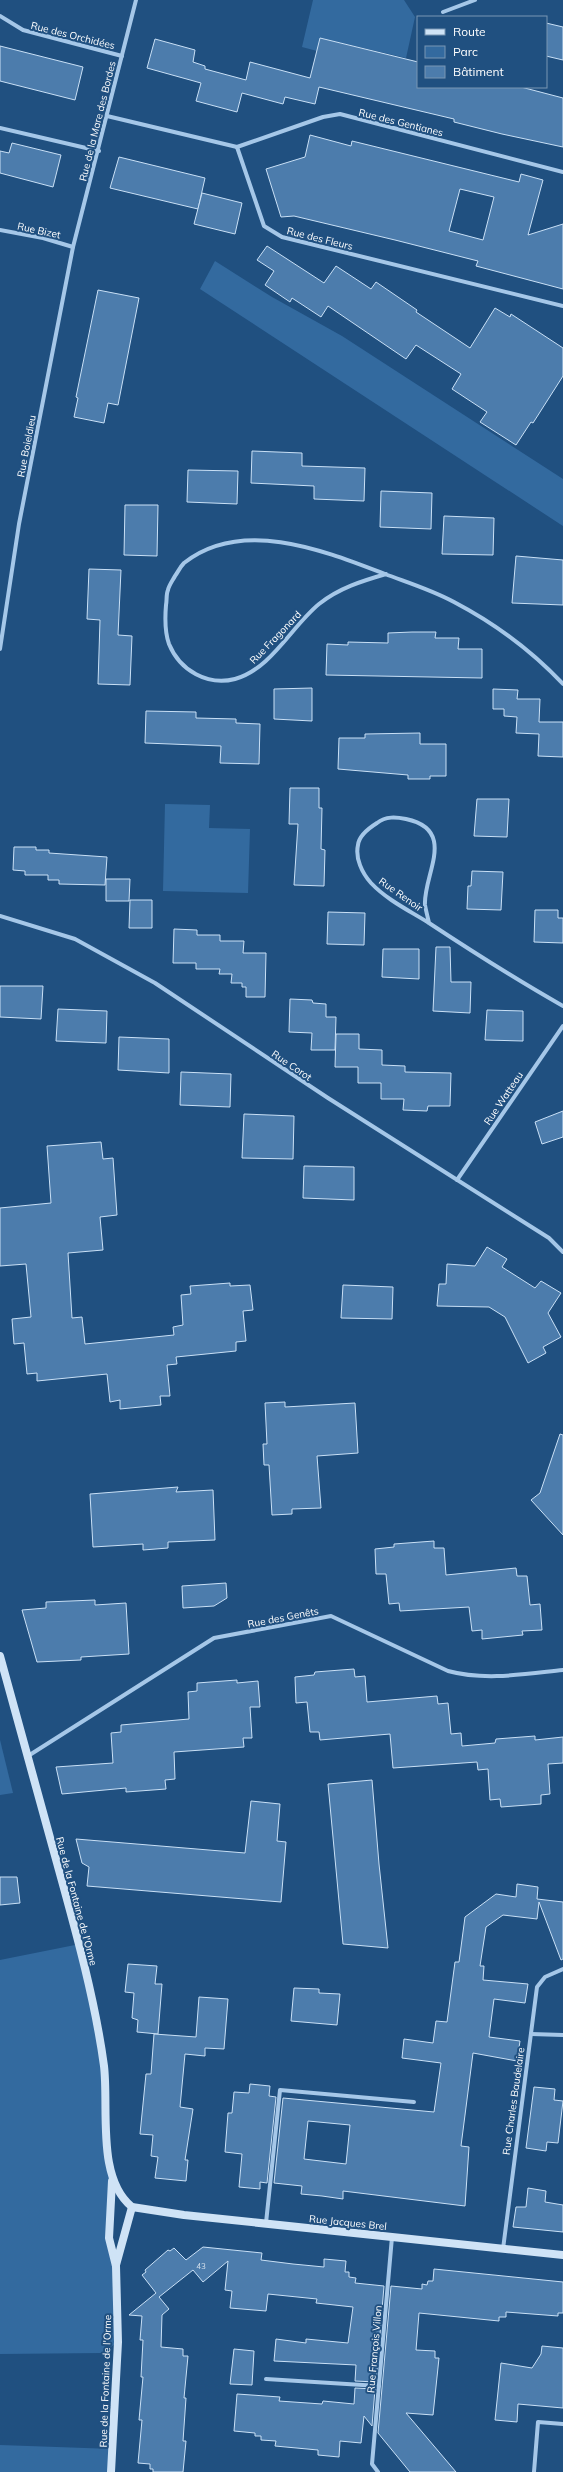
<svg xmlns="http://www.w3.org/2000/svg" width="563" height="2472" font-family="Mulish,sans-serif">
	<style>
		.green { fill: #336a9f }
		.building { fill: #4c7cac; stroke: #c9e0f6; fill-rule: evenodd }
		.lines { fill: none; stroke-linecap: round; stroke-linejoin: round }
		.street { stroke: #a5c7e8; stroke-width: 4 }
		.secondary { stroke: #cfe3f6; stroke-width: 8 }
		.labels { text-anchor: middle; stroke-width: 4; stroke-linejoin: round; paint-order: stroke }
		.number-label { font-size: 8px; fill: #d2deea }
		.street-label { font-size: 10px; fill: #fff; stroke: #205080 }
	</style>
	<rect width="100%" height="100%" fill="#205080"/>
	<g class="green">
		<path d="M313 0H404L415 17 406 58 320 38 317 51 302 47Z"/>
		<path d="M215 261 272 297 342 336 563 479V526L200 289Z"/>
		<path d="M165 804 210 805 209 828 250 829 248 893 163 891Z"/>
		<path d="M0 1740 13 1793 0 1795Z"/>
		<path d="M80 1944 104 2066 110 2170 109 2238 116 2266 118 2342 102 2353 0 2354V1960Z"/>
		<path d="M0 2445 113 2449 111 2472H0Z"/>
	</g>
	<g class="building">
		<path d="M546 23 563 27V60L546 56Z"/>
		<path d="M320 38 418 62V87H521L563 98V147L502 134 454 122V119L319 87 315 104 285 97 283 104 242 93 237 112 196 101 201 83 147 68 155 39 195 50 193 62 205 66V69L246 80 250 62 310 78Z"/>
		<path d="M0 46 83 67 75 100 0 81Z"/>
		<path d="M310 135 351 146 352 141 519 182 521 174 543 180 528 235 563 224V289L476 266 478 261 395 240 294 216 281 217 266 169 305 157ZM460 189 494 197 483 240 449 231Z"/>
		<path d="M12 143 61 155 53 187 0 173V151L9 153Z"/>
		<path d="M119 157 205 178 198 209 110 188Z"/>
		<path d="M202 193 242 203 235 234 194 224Z"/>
		<path d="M267 246 324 283 336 266 371 289 376 282 417 310 416 312 470 348 495 308 510 317 511 314 563 348V376L533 423 531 422 516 445 480 422 487 412 452 389 461 374 416 345 406 359 328 306 321 317 292 298 290 302 265 285 274 271 257 260Z"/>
		<path d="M98 290 139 298 118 405 108 403 104 423 74 417 78 398 76 397Z"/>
		<path d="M252 451 302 453V466L365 468 364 501 314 499V486L251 483Z"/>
		<path d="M188 470 238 471 237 504 187 502Z"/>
		<path d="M381 491 432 493 431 529 380 527Z"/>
		<path d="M125 505H158L157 556 124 555Z"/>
		<path d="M444 516 494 518 493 555 442 554Z"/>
		<path d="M516 556 563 560V605L512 603Z"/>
		<path d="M89 569 121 570 118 635 132 636 130 685 98 684 100 620 87 619Z"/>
		<path d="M412 632H436L435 638H459L458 649H482V678L326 675 327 644 348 645V642L388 643V633Z"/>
		<path d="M312 688V721L274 719V689Z"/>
		<path d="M493 689 518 690 517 699H540L539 722H563V757L538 756 539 734 516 733 517 717 504 716V709H493Z"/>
		<path d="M146 711 196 712V718L236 719V723L260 724 259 764 220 763 221 746 145 743Z"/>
		<path d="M420 733V744H446V776H430V779H408V775L338 769 339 738H365V734Z"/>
		<path d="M290 788H319V808H322L321 849 325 850 324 886 294 885 298 824H289Z"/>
		<path d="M477 799H509L507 837 474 836Z"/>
		<path d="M14 847H36V850H49V853L107 857 105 885 59 884V880H48V875H25V871L13 870Z"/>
		<path d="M472 871 503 872 501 910 467 909 468 886H471Z"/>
		<path d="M106 879H130L129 901H106Z"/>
		<path d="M130 900H152V928H129Z"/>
		<path d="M535 910H558V918H563V943L534 942Z"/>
		<path d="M328 912 365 913 364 945 327 944Z"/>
		<path d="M174 929 197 930V935H220V941H244L243 953H266L265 997H246V987H242V983H231L232 974H219L220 969H196V963H173Z"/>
		<path d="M436 947H450L451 982H471L470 1013 433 1011Z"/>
		<path d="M383 949H419V979L382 977Z"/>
		<path d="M0 986H43L41 1019 0 1017Z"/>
		<path d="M290 999 312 1000 313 1003 326 1004V1017H336L335 1050H311L312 1033 289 1032Z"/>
		<path d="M58 1009 107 1011 106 1043 56 1041Z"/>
		<path d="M487 1010 523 1011V1041L485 1040Z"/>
		<path d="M336 1034H359V1049L382 1050V1065L405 1066V1072L451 1073 450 1106H428L427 1111 403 1110 404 1099H381V1083H358V1067H335Z"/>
		<path d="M119 1037 169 1039V1073L118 1070Z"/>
		<path d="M181 1072 231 1074 230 1107 180 1105Z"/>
		<path d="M563 1111V1137L542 1144 535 1122Z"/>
		<path d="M244 1114 294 1116 293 1159 242 1158Z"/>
		<path d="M101 1142 103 1159 113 1158 117 1215 100 1217 103 1250 68 1253 72 1318 82 1317 85 1344 174 1335 173 1327 183 1325 181 1295 191 1294 190 1286 230 1283V1286L250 1285 253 1310 243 1311 246 1341 236 1342V1351L176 1357 177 1364 167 1365 170 1396H160L161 1405 120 1409V1400L110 1402 107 1374 37 1381V1373L27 1374 24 1343 14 1344 12 1319 31 1317 26 1264 0 1266V1208L51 1203 47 1146Z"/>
		<path d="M304 1166 354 1167V1200L303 1198Z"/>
		<path d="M487 1247 507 1259 502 1267 535 1288 541 1281 561 1293 548 1313 561 1337 543 1347 546 1353 528 1363 505 1317 489 1307 437 1306 439 1284H446L447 1264 475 1266Z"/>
		<path d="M343 1285 393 1287 392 1319 341 1318Z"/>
		<path d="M285 1402V1407L355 1403 358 1453 317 1456 321 1508 292 1509V1514L272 1515 269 1465H264L263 1444H267L265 1403Z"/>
		<path d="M560 1434 563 1435V1535L531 1500 540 1493Z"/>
		<path d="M178 1487 176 1492 213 1490 215 1540 168 1542V1548L143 1550V1544L93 1547 90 1494Z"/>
		<path d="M434 1541V1548H444L446 1575 516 1568 517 1576H527L530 1605 540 1604 542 1630 522 1631 523 1635 482 1639V1630L472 1631 469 1607 400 1611 399 1603 389 1604 386 1574H376L375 1549 394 1547V1544Z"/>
		<path d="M226 1583 227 1598 214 1606 183 1608 182 1586Z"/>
		<path d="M95 1600V1605L126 1603 129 1654 81 1657V1660L37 1662 22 1610 46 1608V1602Z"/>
		<path d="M354 1669 355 1677 365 1676 367 1702 437 1696 438 1704 448 1703 451 1734 461 1733 462 1746 495 1743 496 1739 535 1736V1740L563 1737V1763L548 1764 550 1794 541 1795V1804L501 1807 500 1799 490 1800 488 1769 478 1770 477 1762 393 1768 390 1734 320 1740 319 1732H310L307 1702 296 1703 295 1677 314 1675 315 1672Z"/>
		<path d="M237 1680V1683L258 1681 260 1707H250L252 1738H243L244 1747 174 1752 175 1779 165 1780 166 1789 126 1792V1788L62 1794 56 1767 113 1763 111 1733 121 1732V1725L189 1719 188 1692 197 1691V1683Z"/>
		<path d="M372 1780 379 1864 388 1948 343 1944 328 1784Z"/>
		<path d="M251 1801 280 1804 277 1841 286 1842 281 1902 87 1886 89 1867 82 1863 76 1839 245 1853Z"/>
		<path d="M0 1877H17L20 1903 0 1905Z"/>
		<path d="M517 1884 538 1887 537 1899 563 1902V1959L561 1960 539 1902 537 1919 503 1915 486 1927 480 1966H484L483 1980 528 1984 525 2003 494 1999 489 2037 520 2041 517 2061 473 2053 461 2146 469 2147 465 2206 343 2191V2199L322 2196 301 2194 302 2186 274 2183 283 2098 434 2112 441 2063 402 2058 404 2039 433 2043 436 2021 447 2022 455 1962H459L465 1917 496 1894 516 1897ZM308 2121 350 2125 346 2164 304 2159Z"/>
		<path d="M128 1964 157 1966 155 1984H162L158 2034 137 2032 138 2020 132 2018 134 1993 125 1992Z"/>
		<path d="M294 1988 319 1989V1993L340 1994 337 2025 291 2021Z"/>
		<path d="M199 1997 228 1999 224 2049 205 2048V2056L185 2054 180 2107 193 2109 185 2160H188L186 2181 155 2178 158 2157 151 2156 153 2135 140 2134 146 2074H151L154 2034 196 2037Z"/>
		<path d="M250 2084 270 2086 269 2096 276 2097 267 2183 260 2182V2189L239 2187 242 2154 225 2152 228 2113H232L234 2092 249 2093Z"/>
		<path d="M534 2087 555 2089 554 2100 563 2101 558 2143 547 2142 546 2151 526 2148Z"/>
		<path d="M528 2188 546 2191 545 2202 563 2205V2232L513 2227 516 2207H526Z"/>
		<path d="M203 2247 262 2253 261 2260 293 2264 324 2267V2259L346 2261 345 2272H349V2277L356 2278 355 2283 384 2286 376 2382 355 2381 356 2365 274 2361 276 2339 306 2343V2339L348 2343 353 2307 316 2303 317 2299 268 2294 266 2311 230 2308 232 2291 225 2290 228 2261 203 2282 193 2270 159 2297 169 2309 162 2315 161 2347 183 2349V2356H188L184 2398H186L183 2441H186L183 2472H153V2469H150V2464L138 2463 142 2420H139L143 2377H141L143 2340H140L142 2316 129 2315 156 2293 142 2275 146 2272 145 2270 168 2250 170 2251 174 2248 186 2260Z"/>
		<path d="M434 2269 563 2282V2313H558V2316L506 2312V2317H499V2321L419 2313 416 2350 435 2351V2358H439L433 2415 406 2413 456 2472H410L378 2433 391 2286 422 2289V2284L427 2285 428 2281H433Z"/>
		<path d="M542 2346 563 2348V2408L518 2404 517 2422 495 2420 501 2363 532 2368 541 2354Z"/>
		<path d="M234 2349 254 2351 252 2385 230 2384Z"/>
		<path d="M355 2388 375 2389 372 2426 364 2416 361 2443 340 2441 339 2457 318 2455V2450L275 2446 276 2441 261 2440V2436H255V2433L234 2431 237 2394 280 2397 279 2401 322 2404 323 2401 354 2404Z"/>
	</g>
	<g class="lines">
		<g class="street">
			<path d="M443 12 475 0"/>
			<path d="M0 16 23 30 122 56"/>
			<path d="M107 116 237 147"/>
			<path d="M0 128 99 151"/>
			<path d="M237 147 264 226 282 237 563 306"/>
			<path d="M237 147 323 117 340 114 563 172"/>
			<path d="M0 230 43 238 73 247"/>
			<path d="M386 574C362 581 339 588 319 604 291 627 271 669 235 679 208 686 180 671 169 644 165 633 165 617 166 605 167 601 166 594 168 590 169 585 173 580 175 576 178 572 180 567 184 563 242 517 325 551 385 574 409 583 432 590 454 602 494 623 532 651 563 684"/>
			<path d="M0 649 19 524 73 247 136 0"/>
			<path d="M0 916 75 939 155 983 328 1098 549 1238 563 1252"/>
			<path d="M429 923C428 918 426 911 425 905 423 875 458 830 406 819 396 817 386 816 377 823 369 828 359 835 358 845 355 858 362 873 371 883 387 900 410 911 429 923 473 952 517 980 563 1006"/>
			<path d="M457 1180 563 1026"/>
			<path d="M28 1756 214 1638 331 1616 448 1671C485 1681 525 1674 563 1670"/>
			<path d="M531 2034 563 2035"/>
			<path d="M266 2223 280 2090 414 2102"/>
			<path d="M503 2249 537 1987 545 1977 563 1969"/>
			<path d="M266 2379 379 2386"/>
			<path d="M378 2472 372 2464 392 2237"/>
			<path d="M534 2472 538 2422 563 2424"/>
		</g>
		<g class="secondary">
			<path d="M0 1656C19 1725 38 1794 57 1863 75 1928 95 1999 104 2066 109 2108 96 2178 132 2207L184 2215 563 2255"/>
			<path d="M116 2265 132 2207"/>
			<path d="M111 2472 118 2342 116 2266 109 2238 112 2181"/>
		</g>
	</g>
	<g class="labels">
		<g class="number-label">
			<text x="201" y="2269">43</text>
		</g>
		<g class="street-label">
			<text transform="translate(73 35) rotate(14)" y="4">Rue des Orchidées</text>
			<text transform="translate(97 121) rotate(-76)" y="4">Rue de la Mare des Bordes</text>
			<text transform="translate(401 122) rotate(14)" y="4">Rue des Gentianes</text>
			<text transform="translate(39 230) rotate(12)" y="4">Rue Bizet</text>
			<text transform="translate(320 238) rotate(14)" y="4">Rue des Fleurs</text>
			<text transform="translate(26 446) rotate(-79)" y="4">Rue Boieldieu</text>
			<text transform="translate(275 637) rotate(-46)" y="4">Rue Fragonard</text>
			<text transform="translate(401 894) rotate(35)" y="4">Rue Renoir</text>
			<text transform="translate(292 1065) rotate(34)" y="4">Rue Corot</text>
			<text transform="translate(503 1098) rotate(-56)" y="4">Rue Watteau</text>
			<text transform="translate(283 1617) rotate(-11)" y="4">Rue des Genêts</text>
			<text transform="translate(77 1901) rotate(75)" y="4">Rue de la Fontaine de l'Orme</text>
			<text transform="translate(513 2101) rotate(-82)" y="4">Rue Charles Baudelaire</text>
			<text transform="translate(348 2222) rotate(6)" y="4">Rue Jacques Brel</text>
			<text transform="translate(374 2349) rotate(-85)" y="4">Rue François Villon</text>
			<text transform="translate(105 2381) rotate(-88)" y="4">Rue de la Fontaine de l'Orme</text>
		</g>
	</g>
	<rect x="417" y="16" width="130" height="72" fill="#205080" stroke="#7996b3"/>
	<rect x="425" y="29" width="20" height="6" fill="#cfe3f6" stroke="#7996b3"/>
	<text x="453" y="36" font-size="12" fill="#ffffff">Route</text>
	<rect x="425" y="46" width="20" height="12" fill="#336a9f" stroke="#7996b3"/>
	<text x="453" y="56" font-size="12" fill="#ffffff">Parc</text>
	<rect x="425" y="66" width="20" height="12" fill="#4c7cac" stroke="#7996b3"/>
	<text x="453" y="76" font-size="12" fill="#ffffff">Bâtiment</text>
</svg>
